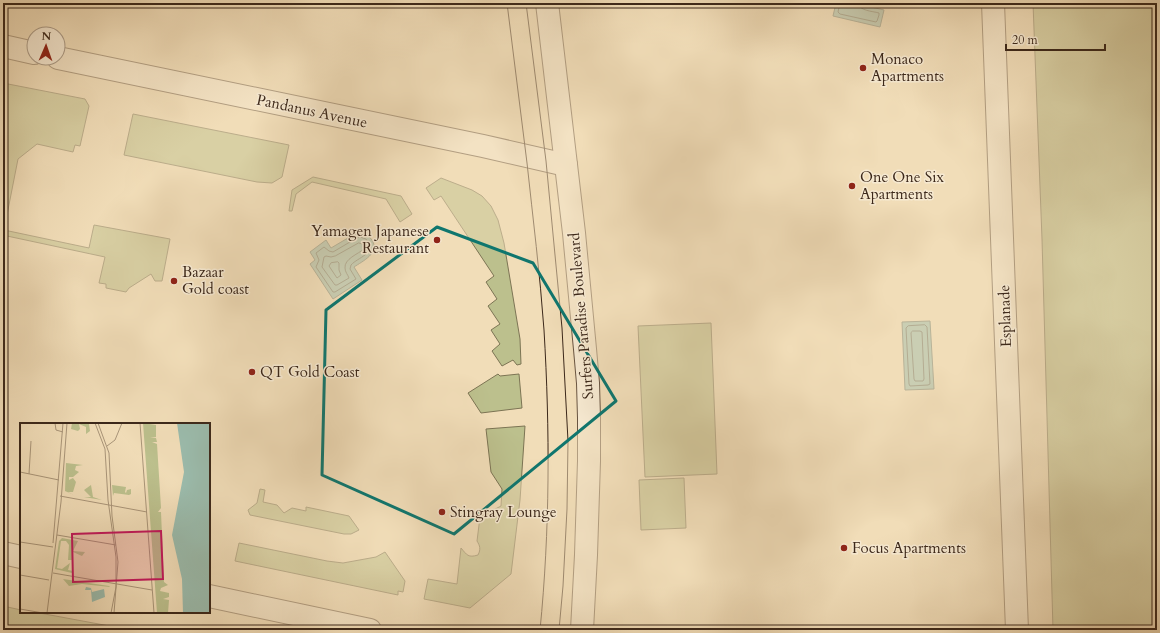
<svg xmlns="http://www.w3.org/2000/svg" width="1160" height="633" font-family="Cardo,serif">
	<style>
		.green { fill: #bcc08d; stroke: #7c7454 }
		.water { fill: #9bbcad; stroke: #758172 }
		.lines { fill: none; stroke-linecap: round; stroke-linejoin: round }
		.shore { stroke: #6c7264; stroke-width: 1 }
		.minor-casing { stroke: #695542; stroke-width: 24 }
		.minor { stroke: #f6e9d1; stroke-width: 22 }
		.tram { stroke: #3c281a; stroke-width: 1 }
		.marked { fill: none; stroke: #0f766e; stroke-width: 3; stroke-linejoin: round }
		.poi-dot { fill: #8f2418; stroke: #f6e9d1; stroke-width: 1.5 }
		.labels { text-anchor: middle; stroke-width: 3; stroke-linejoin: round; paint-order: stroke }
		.poi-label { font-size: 15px; fill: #3c281a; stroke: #f6e9d1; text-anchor: start }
		.street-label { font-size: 15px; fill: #3c281a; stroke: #f6e9d1 }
		.inset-road { fill: none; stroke: #a99579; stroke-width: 1 }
		.view { fill: #c2185b; fill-opacity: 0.15; stroke: #c2185b; stroke-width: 2 }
		.inset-edge { fill: none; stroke: #3c281a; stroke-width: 2 }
	</style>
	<rect width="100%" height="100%" fill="#f1ddb8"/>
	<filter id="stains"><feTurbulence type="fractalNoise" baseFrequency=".005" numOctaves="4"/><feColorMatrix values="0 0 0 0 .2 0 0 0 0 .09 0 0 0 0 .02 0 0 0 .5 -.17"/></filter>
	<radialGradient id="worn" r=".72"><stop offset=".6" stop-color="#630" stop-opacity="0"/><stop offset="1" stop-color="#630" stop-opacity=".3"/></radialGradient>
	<g class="green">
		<path d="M1033 3H1157V630H1053L1042 239Z"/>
		<path d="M3 83 85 99 89 106 80 146 75 145 73 152 37 144 18 159 4 230 89 248 94 225 170 239 162 281H155L151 274 129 288 126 292 106 288V284L99 283 105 257 7 236 3 255Z"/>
		<path d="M133 114 289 145 282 177 272 183 257 182 124 155Z"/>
		<path d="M313 177 401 196 412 214 400 222 386 199 312 182 296 194 292 211H289L292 190Z"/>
		<path d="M441 178 472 190 482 196 491 206 498 220 504 243 520 339 521 364 517 365 513 360 502 366 492 351 500 344 491 330 500 324 488 306 497 299 486 282 494 276 441 196 434 200 426 188Z"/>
		<path d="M711 323 717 474 645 477 638 326Z"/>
		<path d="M498 374 500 376 519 374 522 408 481 413 468 393Z"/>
		<path d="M525 426 520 500 511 574 470 608 424 599 428 579 457 584 461 548C467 555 468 558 478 555 481 549 480 546 477 541L480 517 501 506 502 489 491 472 486 429Z"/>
		<path d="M684 478 686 528 641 530 639 480Z"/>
		<path d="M260 489 265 490 263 502 277 505 284 513 292 508 306 511V507L349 516 359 530 351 534H344L250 515 248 510 257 503Z"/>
		<path d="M239 543 327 561 343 563 376 557 385 552 405 581 403 592 398 591V595L235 561Z"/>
		<path d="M3 606 21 610V612H34L131 630H3Z"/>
	</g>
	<g class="water">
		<path d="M836 3H854L884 10 880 27 833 16Z"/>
		<path d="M361 233C366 234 369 236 372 240 380 253 363 261 354 267L362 280 333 299 310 264 315 260 310 252 326 240 331 248 353 235Z"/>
		<path d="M930 321 934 389 905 390 902 322Z"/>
	</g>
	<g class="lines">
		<g class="shore">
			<path d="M840 3 838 12 840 14 876 22 877 21 879 15V13C872 11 859 11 858 3"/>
			<path d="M360 237 366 239C377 254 358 257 351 265L350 269 356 279 335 292H333L316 267 319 260 316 253 324 247 329 251 333 252 355 239Z"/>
			<path d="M359 243 363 244 365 247 364 249C358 254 344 259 345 268 345 272 348 275 349 278L337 285H335L322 267 324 257 326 256 331 257 335 256Z"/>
			<path d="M338 262 339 263V270L341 275 337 278 329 266 331 263Z"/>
			<path d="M925 325 927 327 930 384 928 385 910 386 909 384 906 328 908 326Z"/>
			<path d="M913 331H920L922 332 924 379 923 381H915L914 379 911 333Z"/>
		</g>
		<defs>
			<g id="minor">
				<path d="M547 3 574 233 585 349 588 383 589 418V461L586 555 582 630"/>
				<path d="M993 3 1017 630"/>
				<path d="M3 46 34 53"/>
				<path d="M58 58 483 146 566 165"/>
				<path d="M3 553 21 557"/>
				<path d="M209 596 370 630"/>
			</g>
		</defs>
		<use href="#minor" class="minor-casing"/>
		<use href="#minor" class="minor"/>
		<g class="tram">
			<path d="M507 3C514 56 520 110 527 163 533 219 540 274 544 330 550 430 550 530 540 630"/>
			<path d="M526 3 546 161 562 328 568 441 567 509 563 586 559 630"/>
		</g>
	</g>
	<path d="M0 0H1160V633H0ZM437 227 533 263 616 401 454 534 322 475 326 310Z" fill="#f1ddb8" fill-opacity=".55" fill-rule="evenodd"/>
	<path class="marked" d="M437 227 533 263 616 401 454 534 322 475 326 310Z"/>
	<g class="poi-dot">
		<circle cx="863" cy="68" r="4"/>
		<circle cx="852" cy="186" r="4"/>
		<circle cx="437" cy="240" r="4"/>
		<circle cx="174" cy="281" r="4"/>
		<circle cx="252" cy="372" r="4"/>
		<circle cx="442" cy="512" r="4"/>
		<circle cx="844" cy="548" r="4"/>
	</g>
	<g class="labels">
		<g class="poi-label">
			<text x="871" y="64">Monaco<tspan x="871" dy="17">Apartments</tspan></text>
			<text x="860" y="182">One One Six<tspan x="860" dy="17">Apartments</tspan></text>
			<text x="429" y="236" text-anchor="end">Yamagen Japanese<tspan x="429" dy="17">Restaurant</tspan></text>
			<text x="182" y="277">Bazaar<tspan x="182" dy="17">Gold coast</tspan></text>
			<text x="260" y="377">QT Gold Coast</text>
			<text x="450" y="517">Stingray Lounge</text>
			<text x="852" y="553">Focus Apartments</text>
		</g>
		<g class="street-label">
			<text transform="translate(312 111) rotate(12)" y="5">Pandanus Avenue</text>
			<text transform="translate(581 316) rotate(-95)" y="5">Surfers Paradise Boulevard</text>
			<text transform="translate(1005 316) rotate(-92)" y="5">Esplanade</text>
		</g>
	</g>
	<g transform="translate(20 423)">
		<rect width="190" height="190" fill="#f1ddb8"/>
		<path d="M52 0H72V1H69L70 8 66 11V4L59 1 60 6 58 8 51 6ZM123 0 136 2V14L130 15H136L137 19H132L137 21 141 85 138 89H141L144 159 148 162 141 165 140 168 149 170V174L143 176 149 177 148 190H137ZM46 40 63 42 56 43 55 47 59 49 53 54H49V57L53 55 56 59 53 69H48L54 72 45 68ZM71 62 73 74 82 77 64 74H71L64 67ZM92 62 106 64 105 69 106 70 107 67 111 66V71L109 72 94 70 93 73ZM42 115 58 118 53 128 65 129 62 133 53 129 52 137H48L49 122 46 118H41L37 145 42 146 50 140 48 147 53 148 52 150 35 146 39 118ZM43 156 89 163 90 164 62 161 49 163Z" fill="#bcc08d"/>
		<path d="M157 0H190V190H163L162 156 152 112 164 49ZM66 164 71 165 72 169 84 166 85 174 72 179 71 167H65Z" fill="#9bbcad"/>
		<path class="inset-road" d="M35 0 36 7 43 9M75 0 85 26 88 77 96 134V164L91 190M78 0 89 30 92 93 98 139 94 190M120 0 134 190M87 23 95 17 102 0M0 49 39 57M9 51 11 18M40 73 127 89M37 112 96 122M0 119 33 124M33 120 43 0M33 150 132 167M0 152 29 157M0 186 23 190M27 190 41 79 47 0"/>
		<path class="view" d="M141 108 143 156 53 159 52 111Z"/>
		<rect width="190" height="190" class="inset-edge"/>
	</g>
	<rect width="1160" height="633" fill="none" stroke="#f1ddb8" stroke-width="16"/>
	<rect x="4" y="4" width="1152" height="625" fill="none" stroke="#3c281a" stroke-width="2"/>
	<rect x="8" y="8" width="1144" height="617" fill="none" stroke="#3c281a"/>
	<g transform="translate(46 46) rotate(2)"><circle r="19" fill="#f6e9d1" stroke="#ac9c88"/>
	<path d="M0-3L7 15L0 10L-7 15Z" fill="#8f2418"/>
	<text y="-6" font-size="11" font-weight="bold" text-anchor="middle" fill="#3c281a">N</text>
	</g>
	<path d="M1006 44v6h99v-6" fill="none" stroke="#3c281a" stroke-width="2"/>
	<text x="1012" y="44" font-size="12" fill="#3c281a" stroke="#f6e9d1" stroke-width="3" paint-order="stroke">20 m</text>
	<rect width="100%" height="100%" filter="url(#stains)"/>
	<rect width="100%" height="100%" fill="url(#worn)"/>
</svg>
